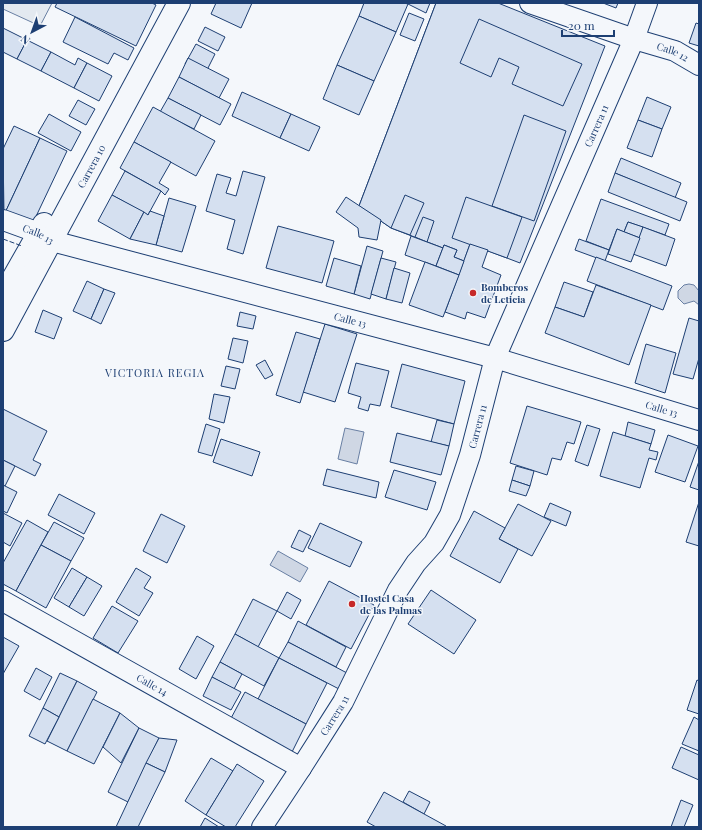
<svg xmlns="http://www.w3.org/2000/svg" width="702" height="830" font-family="'Playfair Display',serif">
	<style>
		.green { fill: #e3e9f0; stroke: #687fa3 }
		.water { fill: #cfd7e4; stroke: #687fa3 }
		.building { fill: #d5e0f0; stroke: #1d3f73 }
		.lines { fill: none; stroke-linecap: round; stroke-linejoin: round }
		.minor-casing { stroke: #1d3f73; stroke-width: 22 }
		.major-casing { stroke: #1d3f73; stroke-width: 24 }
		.minor { stroke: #f4f7fb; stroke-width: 20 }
		.major { stroke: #f4f7fb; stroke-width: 22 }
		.fence { stroke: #1d3f73; stroke-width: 1; stroke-dasharray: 5 2; stroke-linecap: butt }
		.poi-dot { fill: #c62828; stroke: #f4f7fb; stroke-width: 1.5 }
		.labels { text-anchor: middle; stroke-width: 3; stroke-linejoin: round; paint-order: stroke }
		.street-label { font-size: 10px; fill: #1d3f73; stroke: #f4f7fb }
		.poi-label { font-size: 10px; font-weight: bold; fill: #1d3f73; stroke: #f4f7fb; text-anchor: start }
		.neighbourhood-label { font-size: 11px; letter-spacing: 1px; fill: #1d3f73; stroke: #f4f7fb }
	</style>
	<rect width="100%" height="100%" fill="#f4f7fb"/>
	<path class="green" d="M3 3H52L40 26 3 9Z"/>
	<g class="water">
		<path d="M689 284 694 285 699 291V305L694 301 684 304 678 298V291L684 285Z"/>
		<path d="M345 428 364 432 357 464 338 459Z"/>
		<path d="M278 551 308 568 300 582 270 565Z"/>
	</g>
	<g class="building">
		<path d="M57 3H152L156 5 136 46 55 7Z"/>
		<path d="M216 3H252L241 28 211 14Z"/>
		<path d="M364 3H404L408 4 396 32 359 16Z"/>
		<path d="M408 3H430L426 13 408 4Z"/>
		<path d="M436 3H456L475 10 405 195 391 228 359 206Z"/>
		<path d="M436 3H498L605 46 520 263 470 244 464 261 454 257 457 250 444 245 443 248 391 228 359 206Z"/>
		<path d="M603 3H618L616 8Z"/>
		<path d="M409 13 424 19 415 41 400 35Z"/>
		<path d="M359 16 396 32 374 81 337 65Z"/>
		<path d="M75 17 134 48 128 60 114 53 108 64 63 42Z"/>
		<path d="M479 19 582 64 563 106 512 84 519 67 499 58 491 77 460 63Z"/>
		<path d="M696 23 699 24V46L689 43Z"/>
		<path d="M205 27 225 37 218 51 198 41Z"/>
		<path d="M3 28 27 40 17 59 3 52Z"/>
		<path d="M27 40 51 52 41 71 17 59Z"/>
		<path d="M196 44 215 54 205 74 185 64Z"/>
		<path d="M51 52 75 65 78 58 87 63 74 88 41 71Z"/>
		<path d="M188 58 229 79 219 98 179 77Z"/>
		<path d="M87 63 112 76 99 101 74 88Z"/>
		<path d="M337 65 374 81 359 115 323 99Z"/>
		<path d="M179 77 231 104 220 125 168 98Z"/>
		<path d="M242 92 291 114 280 138 232 116Z"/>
		<path d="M647 97 671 107 662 129 638 120Z"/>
		<path d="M168 98 201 115 194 129 160 112Z"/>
		<path d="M78 100 95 109 86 125 69 116Z"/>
		<path d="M153 107 215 141 196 176 134 142Z"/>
		<path d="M49 114 81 132 71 151 38 133Z"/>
		<path d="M291 114 320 127 309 151 280 138Z"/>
		<path d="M524 115 566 131 534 221 492 206Z"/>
		<path d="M638 120 662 129 652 157 627 148Z"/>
		<path d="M14 126 40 138 4 215 3 149Z"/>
		<path d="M40 138 67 151 31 227 4 215Z"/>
		<path d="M134 142 171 162 159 183 169 189 165 195 161 191 120 168Z"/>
		<path d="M621 158 681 183 675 198 615 173Z"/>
		<path d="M125 171 161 191 148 215 112 195Z"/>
		<path d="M243 171 265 177 243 254 227 249 235 220 206 211 217 174 231 178 226 193 236 196Z"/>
		<path d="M615 173 687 202 680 221 608 192Z"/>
		<path d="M112 195 144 212 130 239 98 221Z"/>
		<path d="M405 195 424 203 410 235 391 228Z"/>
		<path d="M346 197 381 220 377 240 359 237 358 228 336 212Z"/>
		<path d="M466 197 522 217 507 258 452 238Z"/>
		<path d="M169 198 196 206 182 252 156 245Z"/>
		<path d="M601 199 669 224 665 235 628 222 624 232 617 229 609 250 586 241Z"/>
		<path d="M150 211 164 216 156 245 130 239 144 212 148 215Z"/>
		<path d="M423 217 434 221 427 242 415 237Z"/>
		<path d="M628 222 643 227 640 238 624 232Z"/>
		<path d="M278 226 334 241 322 283 266 268Z"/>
		<path d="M643 227 675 239 666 266 633 254Z"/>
		<path d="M617 229 640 238 631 262 608 254Z"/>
		<path d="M411 236 443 248 436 266 405 255Z"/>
		<path d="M579 239 609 250 605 261 575 250Z"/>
		<path d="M470 244 488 250 482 267 501 275 485 318 467 312 465 319 445 312Z"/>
		<path d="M444 245 457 250 454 257 464 261 459 275 436 266Z"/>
		<path d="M367 246 383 251 370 299 354 294Z"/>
		<path d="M596 257 672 286 663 310 587 281Z"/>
		<path d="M334 258 361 266 354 294 326 286Z"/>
		<path d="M381 258 396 262 386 299 371 294Z"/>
		<path d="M425 262 459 275 443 317 409 305Z"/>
		<path d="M394 268 410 273 402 303 386 299Z"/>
		<path d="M87 281 104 289 91 319 73 311Z"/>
		<path d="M564 282 593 292 584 317 555 307Z"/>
		<path d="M596 285 651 305 629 365 545 333 555 307 584 317Z"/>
		<path d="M104 289 115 293 101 324 91 319Z"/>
		<path d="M43 310 62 318 54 339 35 332Z"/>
		<path d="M240 312 256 316 253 329 237 326Z"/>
		<path d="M689 318 699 321V358L693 379 673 374Z"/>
		<path d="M325 324 357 334 335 402 303 392Z"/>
		<path d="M296 332 320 339 300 403 276 395Z"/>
		<path d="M233 338 248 341 243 363 228 359Z"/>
		<path d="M646 344 676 353 665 393 635 383Z"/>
		<path d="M265 360 273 375 265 379 256 365Z"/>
		<path d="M356 363 389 371 380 406 370 404 368 411 358 408 361 397 348 393Z"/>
		<path d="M402 364 465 381 454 424 391 407Z"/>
		<path d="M226 366 240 369 235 389 221 386Z"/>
		<path d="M214 394 230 397 224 423 209 419Z"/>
		<path d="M527 406 581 422 574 444 567 442 561 460 552 458 547 475 510 463Z"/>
		<path d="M3 409 47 431 33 460 41 464 35 476 3 460Z"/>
		<path d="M437 420 454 424 449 446 431 442Z"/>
		<path d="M628 422 655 430 651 444 625 436Z"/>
		<path d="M206 424 220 429 212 456 198 452Z"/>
		<path d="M587 425 600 429 588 466 575 461Z"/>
		<path d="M613 432 651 444 649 450 658 452 656 460 649 458 640 488 600 476Z"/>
		<path d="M397 433 449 446 441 475 390 462Z"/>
		<path d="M668 435 698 446 685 482 655 472Z"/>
		<path d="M221 439 260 452 252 476 213 462Z"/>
		<path d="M3 460 15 466 5 486 3 485Z"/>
		<path d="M699 461V490L690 487Z"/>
		<path d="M516 466 534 471 530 486 512 480Z"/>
		<path d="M327 469 379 482 376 498 323 485Z"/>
		<path d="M394 470 436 482 427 510 385 497Z"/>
		<path d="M512 480 530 486 526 496 509 491Z"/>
		<path d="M3 485 17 492 7 513 3 511Z"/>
		<path d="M59 494 95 513 84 534 48 515Z"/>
		<path d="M699 502V546L686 542Z"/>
		<path d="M550 503 571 512 566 526 544 517Z"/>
		<path d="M518 504 551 521 532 556 499 539Z"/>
		<path d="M474 511 505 528 499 539 518 549 500 583 450 556Z"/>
		<path d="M3 513 22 523 10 546 3 542Z"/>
		<path d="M161 514 185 526 167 563 143 551Z"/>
		<path d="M27 520 48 532 16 591 3 584V563Z"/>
		<path d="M54 522 84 538 71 561 41 545Z"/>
		<path d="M320 523 362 542 350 567 308 548Z"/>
		<path d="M299 530 311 536 303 552 291 547Z"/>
		<path d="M41 545 71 561 46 608 16 591Z"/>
		<path d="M72 568 87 577 69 607 54 598Z"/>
		<path d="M136 568 151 577 144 588 153 593 139 616 116 602Z"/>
		<path d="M87 577 102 586 84 616 69 607Z"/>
		<path d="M329 581 374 605 351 649 306 625Z"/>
		<path d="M431 590 476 620 454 654 408 624Z"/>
		<path d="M287 592 301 600 291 619 277 611Z"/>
		<path d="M253 599 277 611 258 647 235 634Z"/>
		<path d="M112 606 138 621 118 653 93 638Z"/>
		<path d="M298 621 346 647 336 667 288 642Z"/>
		<path d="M235 634 279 658 264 686 220 662Z"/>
		<path d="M197 636 214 646 196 679 179 669Z"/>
		<path d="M3 637 19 646 3 674Z"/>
		<path d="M288 642 347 673 339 689 279 658Z"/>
		<path d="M279 658 327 683 306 724 258 699Z"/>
		<path d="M220 662 242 674 234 689 212 677Z"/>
		<path d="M36 668 52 677 40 700 24 691Z"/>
		<path d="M60 673 77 681 59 717 43 708Z"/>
		<path d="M212 677 241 692 231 710 203 696Z"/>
		<path d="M697 680 699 681V714L687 710Z"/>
		<path d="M77 681 97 692 67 751 47 741Z"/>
		<path d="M245 692 306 724 291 754 229 722Z"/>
		<path d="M93 699 120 713 94 764 67 751Z"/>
		<path d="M43 708 59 717 45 744 29 736Z"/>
		<path d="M120 713 139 728 121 763 103 747Z"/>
		<path d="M694 717 699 720V751L682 744Z"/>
		<path d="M139 728 159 738 128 802 108 792Z"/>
		<path d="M159 738 177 740 165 772 146 763Z"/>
		<path d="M681 747 699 755V780L672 768Z"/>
		<path d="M211 758 233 771 206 815 185 801Z"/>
		<path d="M146 763 165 772 138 827H116Z"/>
		<path d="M237 764 264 781 235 827H226L206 815Z"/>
		<path d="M409 791 430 802 424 814 403 802Z"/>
		<path d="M384 792 446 826V827H376L367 822Z"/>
		<path d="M681 800 693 805 684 827H671Z"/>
		<path d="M205 818 219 827H200Z"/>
	</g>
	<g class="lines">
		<defs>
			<g id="minor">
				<path id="s1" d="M530 3 634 39 675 51 699 65"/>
				<path id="s2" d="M3 220 39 233 52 241 495 358 699 420"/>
				<path id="s3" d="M3 601 301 768"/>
				<path id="s4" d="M262 827 301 768 343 702 398 590 416 563 434 543 450 515 470 455 495 358 634 39 647 3"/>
			</g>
			<g id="major">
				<path d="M3 296 44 224"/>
				<path id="s5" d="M3 330 179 3"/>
			</g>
		</defs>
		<use href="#minor" class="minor-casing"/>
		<use href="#major" class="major-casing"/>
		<use href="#minor" class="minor"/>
		<use href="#major" class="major"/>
		<path class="fence" d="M3 239 22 246"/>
	</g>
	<g class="poi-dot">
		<circle cx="473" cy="293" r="4"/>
		<circle cx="352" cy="604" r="4"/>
	</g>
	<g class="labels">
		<g class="street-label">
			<text dy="4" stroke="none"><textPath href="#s1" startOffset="151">Calle 12</textPath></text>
			<text dy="4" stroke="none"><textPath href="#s4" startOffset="782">Carrera 11</textPath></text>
			<text dy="4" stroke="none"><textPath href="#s5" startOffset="186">Carrera 10</textPath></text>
			<text dy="4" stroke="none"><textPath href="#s2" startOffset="38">Calle 13</textPath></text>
			<text dy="4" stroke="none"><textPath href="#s2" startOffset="362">Calle 13</textPath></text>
			<text dy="4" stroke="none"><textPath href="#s2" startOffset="686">Calle 13</textPath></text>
			<text dy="4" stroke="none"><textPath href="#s4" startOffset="458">Carrera 11</textPath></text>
			<text dy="4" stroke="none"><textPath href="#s3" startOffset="171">Calle 14</textPath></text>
			<text dy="4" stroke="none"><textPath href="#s4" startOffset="133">Carrera 11</textPath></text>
		</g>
		<g class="poi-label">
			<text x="481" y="291">Bomberos<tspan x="481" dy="12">de Leticia</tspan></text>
			<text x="360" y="602">Hostel Casa<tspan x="360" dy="12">de las Palmas</tspan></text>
		</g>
		<g class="neighbourhood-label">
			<text x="155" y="377">VICTORIA REGIA</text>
		</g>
	</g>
	<rect width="702" height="830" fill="none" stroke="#1d3f73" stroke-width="8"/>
	<g transform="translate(32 32) rotate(221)" stroke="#f4f7fb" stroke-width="3" paint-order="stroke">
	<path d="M0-3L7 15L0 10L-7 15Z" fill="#1d3f73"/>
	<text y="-6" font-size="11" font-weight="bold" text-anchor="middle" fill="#1d3f73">N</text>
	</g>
	<path d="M562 30v6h52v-6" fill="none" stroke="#1d3f73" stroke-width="2"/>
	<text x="568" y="30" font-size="12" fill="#1d3f73" stroke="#f4f7fb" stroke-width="3" paint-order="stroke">20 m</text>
</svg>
